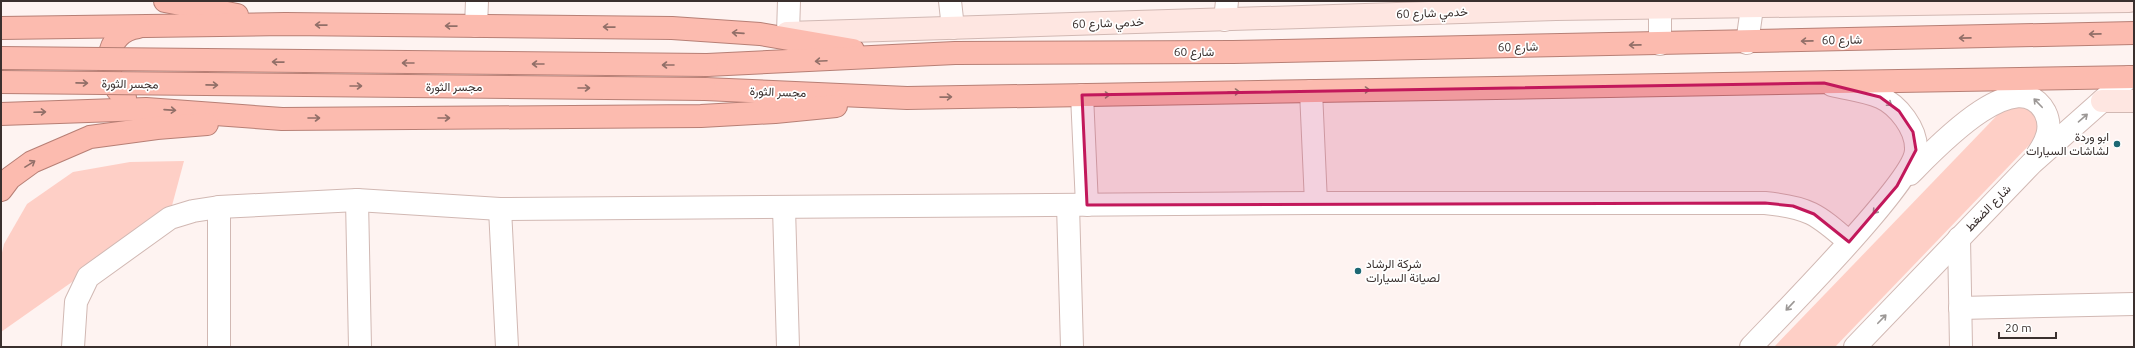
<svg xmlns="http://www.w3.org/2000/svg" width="2135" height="348" font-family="Ubuntu,Vazirmatn,sans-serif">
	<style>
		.green { fill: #fecfc6 }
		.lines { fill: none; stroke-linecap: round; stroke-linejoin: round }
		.minor-casing { stroke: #d1b8b3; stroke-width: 24 }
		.tertiary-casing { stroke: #d1b8b3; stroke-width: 24 }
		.secondary-casing { stroke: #d1b8b3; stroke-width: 24 }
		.trunk-casing { stroke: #b77f75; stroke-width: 24 }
		.minor { stroke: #fff; stroke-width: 22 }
		.tertiary { stroke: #fff; stroke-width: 22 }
		.secondary { stroke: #fee6e1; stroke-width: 22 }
		.trunk { stroke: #fcbbaf; stroke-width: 22 }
		.trunk-bridge-casing { stroke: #b77f75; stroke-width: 24; stroke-linecap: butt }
		.trunk-bridge { stroke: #fcbbaf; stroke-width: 22 }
		.oneway { stroke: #916f68 }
		.oneway2 { stroke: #9c9896 }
		.marked { fill: #c2185b; fill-opacity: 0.2; stroke: #c2185b; stroke-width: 3; stroke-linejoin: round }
		.poi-dot { fill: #1d6773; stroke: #fff; stroke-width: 1.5 }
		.labels { text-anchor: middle; stroke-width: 3.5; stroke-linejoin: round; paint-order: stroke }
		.street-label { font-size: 12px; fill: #3a302e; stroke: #fff }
		.poi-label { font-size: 12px; fill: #3a302e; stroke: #fff; text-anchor: end }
	</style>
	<rect width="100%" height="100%" fill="#fef3f1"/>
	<g class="green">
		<path d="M2024 102 2039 116 2037 137 1835 347H1774L2008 104Z"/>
		<path d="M184 161 170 213 1 332V257L4 244 27 204 73 172 130 162Z"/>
	</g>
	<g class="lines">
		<defs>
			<g id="minor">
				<path d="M950 1 953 28"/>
				<path d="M1660 1V44"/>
				<path d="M1225 20 1227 1"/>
				<path d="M476 26 477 1"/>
				<path d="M788 33 789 1"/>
				<path d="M1747 43 1753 1"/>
				<path d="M1311 91 1316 203"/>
				<path d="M1082 95 1087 205"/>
				<path d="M357 200 360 347"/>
				<path d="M1068 205 1072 347"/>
				<path d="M784 208 788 347"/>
				<path d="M500 209 507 347"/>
				<path d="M1959 238 1961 347"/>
				<path d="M1960 308 2134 304"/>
				<path d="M73 347 76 302 88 277 170 218 193 211 219 207 357 200 500 209 1316 203H1765C1808 207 1817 214 1849 242"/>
				<path d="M219 347V207"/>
			</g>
			<g id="tertiary">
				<path d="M1910 174C1933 151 2017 60 2045 112 2053 128 2046 142 2037 155"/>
				<path d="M1751 347C1779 317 1915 181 1916 150 1917 129 1898 105 1880 97 1865 91 1848 89 1832 85"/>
				<path d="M1855 347 2032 163 2129 77"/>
			</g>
			<g id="secondary">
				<path d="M787 33 1556 9 2129 1"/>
				<path d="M2102 101H2134"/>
			</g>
			<g id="trunk">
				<path d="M165 1 237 15"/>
				<path d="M1 28 285 24 672 28 760 34 853 50"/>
				<path d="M707 65 955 53 1233 52 2134 33"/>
				<path d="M705 89 907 98 2134 77"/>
				<path d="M125 98C101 78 103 32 138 27"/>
				<path d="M1 114 146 109 282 119 701 116 775 112 836 106"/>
				<path d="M1 190 10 178 32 162 90 137 157 128 207 124"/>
			</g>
		</defs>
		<use href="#minor" class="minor-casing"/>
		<use href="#tertiary" class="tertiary-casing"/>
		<use href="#secondary" class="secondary-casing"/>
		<use href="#trunk" class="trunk-casing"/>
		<use href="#minor" class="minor"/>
		<use href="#tertiary" class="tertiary"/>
		<use href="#secondary" class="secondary"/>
		<use href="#trunk" class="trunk"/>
		<defs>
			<g id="trunk-bridge">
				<path d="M1 58 707 65"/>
				<path d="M1 82 705 89"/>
			</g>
		</defs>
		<use href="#trunk-bridge" class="trunk-bridge-casing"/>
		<use href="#trunk-bridge" class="trunk-bridge"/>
	</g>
	<defs><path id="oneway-shaft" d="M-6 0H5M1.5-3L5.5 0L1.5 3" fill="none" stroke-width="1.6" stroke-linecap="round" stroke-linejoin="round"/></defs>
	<g class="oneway">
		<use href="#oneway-shaft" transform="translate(321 25) rotate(-179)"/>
		<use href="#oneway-shaft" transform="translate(451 26) rotate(-179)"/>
		<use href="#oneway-shaft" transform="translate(609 27) rotate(-179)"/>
		<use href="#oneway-shaft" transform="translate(738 33) rotate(-176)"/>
		<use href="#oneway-shaft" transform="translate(2095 34) rotate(179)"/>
		<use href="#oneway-shaft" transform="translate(1965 38) rotate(179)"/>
		<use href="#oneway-shaft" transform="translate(1807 41) rotate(179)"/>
		<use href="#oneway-shaft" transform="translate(1635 45) rotate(179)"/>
		<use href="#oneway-shaft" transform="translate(821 61) rotate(177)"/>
		<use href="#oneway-shaft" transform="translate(278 62) rotate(-179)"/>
		<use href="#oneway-shaft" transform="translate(408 63) rotate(-180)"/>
		<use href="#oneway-shaft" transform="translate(538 64) rotate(-180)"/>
		<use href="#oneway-shaft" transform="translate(668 65) rotate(-180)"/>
		<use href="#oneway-shaft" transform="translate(82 83) rotate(1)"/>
		<use href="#oneway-shaft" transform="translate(212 85) rotate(1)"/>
		<use href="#oneway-shaft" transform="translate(356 86)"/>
		<use href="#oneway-shaft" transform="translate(584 88)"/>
		<use href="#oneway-shaft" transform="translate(1364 90) rotate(-1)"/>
		<use href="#oneway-shaft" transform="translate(1234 92) rotate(-1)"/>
		<use href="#oneway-shaft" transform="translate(1104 95) rotate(-1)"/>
		<use href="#oneway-shaft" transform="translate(946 97) rotate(-1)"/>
		<use href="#oneway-shaft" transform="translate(170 110) rotate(4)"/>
		<use href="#oneway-shaft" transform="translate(40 112) rotate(-2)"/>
		<use href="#oneway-shaft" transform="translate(314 118)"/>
		<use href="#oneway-shaft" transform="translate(444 118)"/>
		<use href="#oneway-shaft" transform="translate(30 164) rotate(-32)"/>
	</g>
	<g class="oneway2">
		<use href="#oneway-shaft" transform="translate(1887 102) rotate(36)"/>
		<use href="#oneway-shaft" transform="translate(2038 103) rotate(-134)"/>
		<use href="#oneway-shaft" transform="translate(2083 118) rotate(-41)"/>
		<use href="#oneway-shaft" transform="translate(1877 209) rotate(131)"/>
		<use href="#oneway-shaft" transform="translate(1790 306) rotate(133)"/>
		<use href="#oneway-shaft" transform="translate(1882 319) rotate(-46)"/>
	</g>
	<path class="marked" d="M1824 83 1880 97 1899 111 1913 132 1916 150 1897 186 1849 242 1814 214 1793 206 1765 203 1087 205 1082 95Z"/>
	<g class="poi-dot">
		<circle cx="2117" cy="144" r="4"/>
		<circle cx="1358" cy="271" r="4"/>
	</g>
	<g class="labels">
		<g class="street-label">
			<text transform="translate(1432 13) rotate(-2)" y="4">خدمي شارع 60</text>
			<text transform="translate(1108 23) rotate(-2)" y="4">خدمي شارع 60</text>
			<text transform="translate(1842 40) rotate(-1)" y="4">شارع 60</text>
			<text transform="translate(1518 47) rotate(-1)" y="4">شارع 60</text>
			<text x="1194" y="56">شارع 60</text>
			<text transform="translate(130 84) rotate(1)" y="4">مجسر الثورة</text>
			<text x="454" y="91">مجسر الثورة</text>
			<text transform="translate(778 92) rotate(2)" y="4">مجسر الثورة</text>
			<text transform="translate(1988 208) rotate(-46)" y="4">شارع الضغط</text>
		</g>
		<g class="poi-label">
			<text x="2109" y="141">ابو وردة<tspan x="2109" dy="14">لشاشات السيارات</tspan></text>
			<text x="1366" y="268" text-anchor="start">شركة الرشاد<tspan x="1366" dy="14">لصيانة السيارات</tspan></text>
		</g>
	</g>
	<rect width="2135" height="348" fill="none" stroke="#3a302e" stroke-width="4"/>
	<path d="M1999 332v6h57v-6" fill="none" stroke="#3a302e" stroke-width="2"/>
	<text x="2005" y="332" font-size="12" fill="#3a302e" stroke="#ffffff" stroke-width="3" paint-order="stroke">20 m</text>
</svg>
